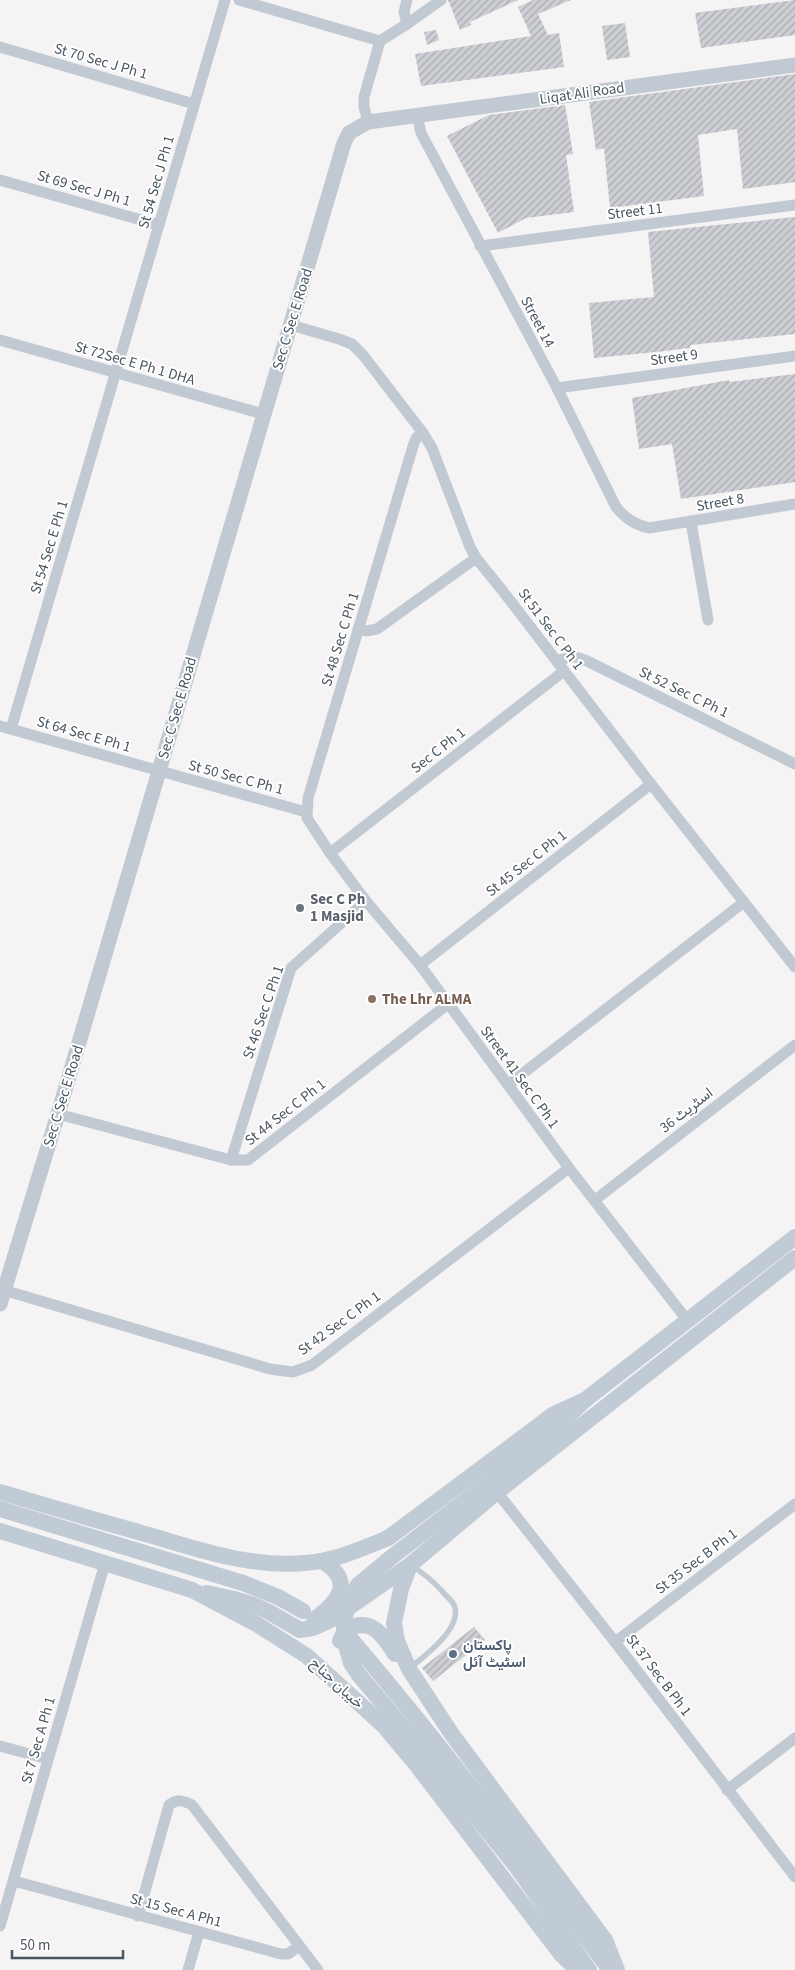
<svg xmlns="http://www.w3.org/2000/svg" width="795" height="1970" font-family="'Source Sans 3',Vazirmatn,sans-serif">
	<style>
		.building { fill: url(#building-hatch) }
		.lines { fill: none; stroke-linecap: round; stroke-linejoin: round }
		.service { stroke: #c1cad2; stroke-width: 5.5 }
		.minor { stroke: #c1cad2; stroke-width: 11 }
		.tertiary { stroke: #c1cad2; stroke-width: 15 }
		.secondary { stroke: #c1cbd6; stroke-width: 16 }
		.secondary-bridge { stroke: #c1cbd6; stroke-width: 16 }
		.worship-dot { fill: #6b7280; stroke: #fff; stroke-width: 2 }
		.education-dot { fill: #8d6e63; stroke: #fff; stroke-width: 2 }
		.service-dot { fill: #5c6f8a; stroke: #fff; stroke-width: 2 }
		.labels { text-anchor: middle; stroke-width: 4; stroke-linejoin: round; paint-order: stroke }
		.street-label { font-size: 15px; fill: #4a5661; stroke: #fff }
		.worship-label { font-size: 15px; font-weight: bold; fill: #5b616d; stroke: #fff; text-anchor: start }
		.education-label { font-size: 15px; font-weight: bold; fill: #785e54; stroke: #fff; text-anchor: start }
		.service-label { font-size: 15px; font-weight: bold; fill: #4e5e75; stroke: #fff; text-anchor: start }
	</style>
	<defs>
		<pattern id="building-hatch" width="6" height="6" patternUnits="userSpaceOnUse" patternTransform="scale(1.25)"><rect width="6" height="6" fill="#cdcfd5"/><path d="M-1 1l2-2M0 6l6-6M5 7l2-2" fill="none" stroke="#a8abb0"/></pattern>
	</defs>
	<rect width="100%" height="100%" fill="#f5f3f3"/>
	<g class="building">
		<path d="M448 0H518L470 22 471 25 460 30Z"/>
		<path d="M533 0H571L538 14 548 35 559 33 564 67 421 86 415 54 531 36 518 7Z"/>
		<path d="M795 0V35L701 48 695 13Z"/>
		<path d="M625 23 630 57 607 60 602 26Z"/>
		<path d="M436 30 439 40 427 45 424 32Z"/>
		<path d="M795 74V182L743 189 737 129 698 135 704 196 610 208 604 148 596 150 589 102Z"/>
		<path d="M565 105 573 154 566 155 574 212 526 218 498 233 447 136 489 115Z"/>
		<path d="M795 217V334L690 345V348L656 352 594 358 589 303 654 297 648 232Z"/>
		<path d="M795 374V482L681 499 672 444 639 449 632 398 729 380V382Z"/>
		<path d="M474 1627 485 1640 433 1681 422 1668Z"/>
	</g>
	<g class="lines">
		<path class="service" d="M411 1667C426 1655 466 1625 453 1603 450 1599 445 1595 442 1591 433 1581 423 1573 412 1566"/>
		<g class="minor">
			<path d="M239 0 380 41 364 97V107L368 122"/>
			<path d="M407 24 441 0"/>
			<path d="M380 41 407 24 404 12 407 0"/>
			<path d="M0 47 194 104"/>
			<path d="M417 115 421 133 557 388 616 507C626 519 634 524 649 528L795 504"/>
			<path d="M0 180 159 225"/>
			<path d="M480 246 795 205"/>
			<path d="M291 325 339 339 352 344 363 355 423 433 432 448 470 547 476 558 502 590 651 784 795 967"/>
			<path d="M0 340 263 414"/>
			<path d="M557 388 795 356"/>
			<path d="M423 433 417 437 414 443 308 798 307 818 330 853 366 901 420 965 569 1168 687 1320"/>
			<path d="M691 522 708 620"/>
			<path d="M358 629 366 631 377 629 476 558"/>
			<path d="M557 661 572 656 585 660 795 764"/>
			<path d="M0 726 306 812"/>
			<path d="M11 729 225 0"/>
			<path d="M330 853 564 671"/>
			<path d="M420 965 651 784"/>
			<path d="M508 1085 744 902"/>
			<path d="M58 1114 231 1160H248L448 1004"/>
			<path d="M231 1160 291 968 366 901"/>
			<path d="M595 1200 795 1045"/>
			<path d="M0 1289 270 1369 293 1372 312 1365 569 1168"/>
			<path d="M497 1492 615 1642 795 1877"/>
			<path d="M615 1642 795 1504"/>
			<path d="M0 1746 48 1759"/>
			<path d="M727 1790 795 1738"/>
			<path d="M14 1881 281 1954H288L299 1946"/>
			<path d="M138 1916 169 1805C177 1799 183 1800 192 1805L318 1970"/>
			<path d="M0 1926 105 1563"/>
			<path d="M188 1970 199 1932"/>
		</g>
		<path class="tertiary" d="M0 1304 58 1114 344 143 349 133 368 122 795 65"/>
		<g class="secondary">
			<path d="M540 1443 585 1400 795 1237"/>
			<path d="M0 1492C50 1507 99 1521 149 1535 199 1550 253 1568 305 1563 334 1561 361 1549 388 1538L554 1414 585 1400"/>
			<path d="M0 1509 243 1583 278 1597 303 1611"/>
			<path d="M0 1531 192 1590 258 1625 307 1656 384 1726 415 1763 560 1953 577 1970"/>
			<path d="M410 1565 401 1589 394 1623 397 1641 409 1669 451 1733 605 1940 617 1970"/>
			<path d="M207 1593 234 1599 254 1605 269 1612 300 1630 313 1628 331 1620 410 1565 497 1492 795 1258"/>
			<path d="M314 1622 315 1619C339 1601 355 1581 322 1561"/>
			<path d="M350 1638C441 1745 526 1857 610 1970"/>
			<path d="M340 1641 345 1630C371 1616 382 1634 395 1654"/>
			<path d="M413 1739 516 1866 589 1970"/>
		</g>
		<path class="secondary-bridge" d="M413 1739 359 1675 351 1663 344 1639V1621L349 1601 358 1585 393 1556 540 1443"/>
	</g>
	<circle class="worship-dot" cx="300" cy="908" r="5"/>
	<circle class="education-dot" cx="372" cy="999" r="5"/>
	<circle class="service-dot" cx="453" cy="1654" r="5"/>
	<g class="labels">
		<g class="street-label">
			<text transform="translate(101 61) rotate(16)" y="5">St 70 Sec J Ph 1</text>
			<text transform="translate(582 93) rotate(-8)" y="5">Liqat Ali Road</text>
			<text transform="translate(156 182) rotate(-74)" y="5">St 54 Sec J Ph 1</text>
			<text transform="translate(84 188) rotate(16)" y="5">St 69 Sec J Ph 1</text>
			<text transform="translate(635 211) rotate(-7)" y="5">Street 11</text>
			<text transform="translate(292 319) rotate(-73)" y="5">Sec C Sec E Road</text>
			<text transform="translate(538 322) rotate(62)" y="5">Street 14</text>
			<text transform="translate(674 357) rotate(-8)" y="5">Street 9</text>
			<text transform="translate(135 363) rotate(16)" y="5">St 72Sec E Ph 1 DHA</text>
			<text transform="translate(720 502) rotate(-10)" y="5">Street 8</text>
			<text transform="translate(49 547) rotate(-73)" y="5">St 54 Sec E Ph 1</text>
			<text transform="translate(551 629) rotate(53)" y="5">St 51 Sec C Ph 1</text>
			<text transform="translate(340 639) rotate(-73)" y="5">St 48 Sec C Ph 1</text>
			<text transform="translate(684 692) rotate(26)" y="5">St 52 Sec C Ph 1</text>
			<text transform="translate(177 708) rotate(-74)" y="5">Sec C Sec E Road</text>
			<text transform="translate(84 734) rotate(16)" y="5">St 64 Sec E Ph 1</text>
			<text transform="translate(438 750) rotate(-38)" y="5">Sec C Ph 1</text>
			<text transform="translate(236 777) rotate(15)" y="5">St 50 Sec C Ph 1</text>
			<text transform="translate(526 863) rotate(-38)" y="5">St 45 Sec C Ph 1</text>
			<text transform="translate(263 1012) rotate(-71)" y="5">St 46 Sec C Ph 1</text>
			<text transform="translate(520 1077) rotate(54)" y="5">Street 41 Sec C Ph 1</text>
			<text transform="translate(63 1096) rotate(-73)" y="5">Sec C Sec E Road</text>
			<text transform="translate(686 1110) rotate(-38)" y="5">اسٹریٹ 36</text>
			<text transform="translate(285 1112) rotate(-38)" y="5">St 44 Sec C Ph 1</text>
			<text transform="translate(339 1323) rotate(-36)" y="5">St 42 Sec C Ph 1</text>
			<text transform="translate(696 1561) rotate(-37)" y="5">St 35 Sec B Ph 1</text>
			<text transform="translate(659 1675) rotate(53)" y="5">St 37 Sec B Ph 1</text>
			<text transform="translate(337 1683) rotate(43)" y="5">خیبان جناح</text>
			<text transform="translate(38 1740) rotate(-74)" y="5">St 7 Sec A Ph 1</text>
			<text transform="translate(176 1910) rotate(15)" y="5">St 15 Sec A Ph1</text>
		</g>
		<g class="worship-label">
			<text x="310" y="904">Sec C Ph<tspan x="310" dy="17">1 Masjid</tspan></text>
		</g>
		<g class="education-label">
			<text x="382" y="1004">The Lhr ALMA</text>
		</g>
		<g class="service-label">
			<text x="463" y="1650">پاکستان<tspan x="463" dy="17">اسٹیٹ آئل</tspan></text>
		</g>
	</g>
	<path d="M12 1950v8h111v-8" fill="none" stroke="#4a5661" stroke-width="2.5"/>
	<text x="20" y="1950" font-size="15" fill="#4a5661" stroke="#ffffff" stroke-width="4" paint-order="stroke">50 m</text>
</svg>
